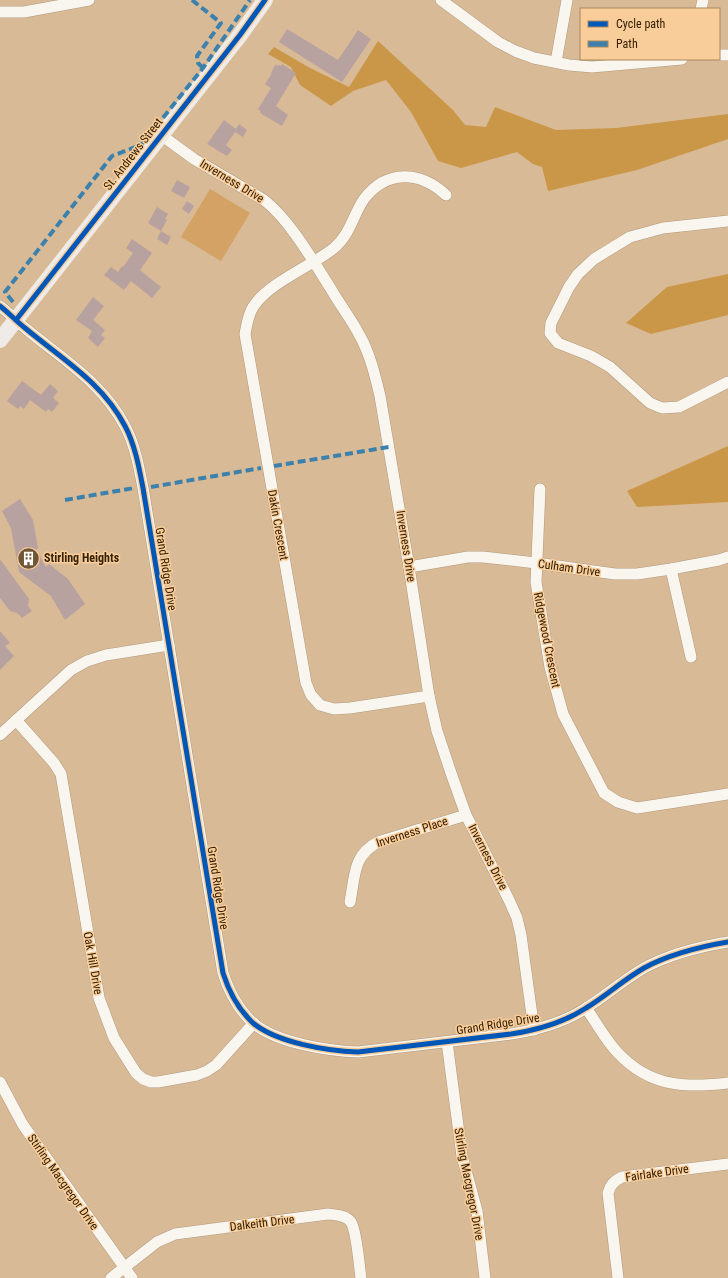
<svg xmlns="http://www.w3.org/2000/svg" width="728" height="1278" font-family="'Roboto Condensed',sans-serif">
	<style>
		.green { fill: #d3a264 }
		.forest { fill: #ca9748 }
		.building { fill: #b8a29f }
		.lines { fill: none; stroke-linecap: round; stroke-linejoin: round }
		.minor-casing { stroke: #b1997c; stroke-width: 12 }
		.major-casing { stroke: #eee0d0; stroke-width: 16 }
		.minor { stroke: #f9f5ef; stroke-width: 11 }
		.major { stroke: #eeebe8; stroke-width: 15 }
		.quiet { stroke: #3c80ac; stroke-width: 4; stroke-dasharray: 8 4; stroke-linecap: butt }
		.cycleway-casing { stroke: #f9cd99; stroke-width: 8 }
		.cycleway { stroke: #0057b8; stroke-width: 5 }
		.labels { text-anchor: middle; stroke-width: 3; stroke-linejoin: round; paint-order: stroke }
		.street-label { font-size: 12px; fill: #342003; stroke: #f9cd99 }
		.poi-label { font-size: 12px; font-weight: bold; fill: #342003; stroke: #f9cd99; text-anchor: start }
	</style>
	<rect width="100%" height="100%" fill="#d9ba96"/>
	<path class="green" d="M210 189 250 213 221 261 181 237Z"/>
	<g class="forest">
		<path d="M378 41 453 110 465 125 486 127 495 107 556 130 616 128 728 114V139L637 170 548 191 542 167 533 164 517 152 461 168 438 161 411 112 386 80 353 91 331 106 300 85 291 67 268 54 274 47 310 68 349 87Z"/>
		<path d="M728 274V315L651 334 626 323 667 287Z"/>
		<path d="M728 446V502L637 507 627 491Z"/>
	</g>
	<g class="building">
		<path d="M287 29 338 60 358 30 371 39 342 82 279 42Z"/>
		<path d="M282 64 296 73 276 106 288 115 282 126 260 113 261 112 258 109 271 88 265 84 272 73H271L275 65 278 66 279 65 281 66Z"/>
		<path d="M224 120 236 129 239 124 247 130 243 137 235 132 226 145 232 150 227 156 207 144Z"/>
		<path d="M177 180 190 187 184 198 171 191Z"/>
		<path d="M187 201 194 206 189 214 182 209Z"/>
		<path d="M157 207 168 214 165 219 167 220 161 231 148 223Z"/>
		<path d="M161 231 171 237 167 245 157 239Z"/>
		<path d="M132 239 152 253 140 270 161 287 152 298 131 281 124 290 104 275 111 267 118 272 122 266 123 267 133 253 126 248Z"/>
		<path d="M93 297 104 306 93 320 105 330 101 335 105 338 98 347 88 338 92 331 76 320Z"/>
		<path d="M22 381 41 395 50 384 58 391 53 398 59 403 52 412 48 409 46 412 30 400 24 409 20 406 18 409 7 401Z"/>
		<path d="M20 499 33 520 38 548 36 550 46 567 49 564 68 579 85 604 65 620 51 596 19 572 11 528 2 511Z"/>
		<path d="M0 559 29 599 28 606 32 611 22 618 17 613 10 611 0 598Z"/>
		<path d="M0 631 10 643 5 646 14 656 0 670Z"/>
	</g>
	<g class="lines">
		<defs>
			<g id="minor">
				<path d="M441 0 498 42 515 51 534 58 569 65 592 67 682 59"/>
				<path d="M701 9 703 0"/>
				<path d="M0 12H24L89 0"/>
				<path d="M719 55H728"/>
				<path d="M556 62 567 0"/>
				<path d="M161 135 194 159 264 200C290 220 313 261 331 289 340 305 352 320 360 336 370 354 375 375 380 396L409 567 429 696 437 731 451 773 466 815 509 900 517 918 521 935 534 1030"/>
				<path d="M728 221 663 228 630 237 594 259 578 274 569 287 551 323 550 333 558 343 591 356 610 367 650 403 662 408 679 407 728 382"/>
				<path d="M0 306C9 313 16 321 25 328 62 359 102 382 125 426 135 445 139 467 143 488L223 973C229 992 238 1009 253 1023 277 1043 328 1051 358 1052L511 1034C538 1030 563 1023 586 1008 606 996 623 980 644 968 670 954 698 947 728 942"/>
				<path d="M540 489 536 582 550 667 563 714 604 793 618 802 637 808 728 794"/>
				<path d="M409 567 468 557H483L536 563 615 574H637L671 569 719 560 728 557"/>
				<path d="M671 569 691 657"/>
				<path d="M429 696 350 708 334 709 320 705 311 695 306 683 245 334C247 324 248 315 253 307 268 283 312 266 334 248 350 235 353 215 364 199 387 169 420 171 446 195"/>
				<path d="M16 720 54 763 61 774 99 998 114 1038 136 1073 143 1079 151 1082H158L197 1075 207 1071 216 1065 254 1023"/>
				<path d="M0 735 71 670 87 661 106 655 169 645"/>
				<path d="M350 902C355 876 353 855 378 842L466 815"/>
				<path d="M586 1008C596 1022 606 1041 618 1053 650 1087 685 1088 728 1083"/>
				<path d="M447 1042 462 1156 477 1211 485 1278"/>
				<path d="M0 1082 23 1125 132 1278"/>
				<path d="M111 1278 157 1242 175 1234 328 1214C336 1215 346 1215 351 1222 357 1232 359 1265 361 1278"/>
				<path d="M618 1278 608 1193C610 1185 614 1181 622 1177L728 1164"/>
			</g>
			<path id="major" d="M0 340 240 35 265 0"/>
		</defs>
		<use href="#minor" class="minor-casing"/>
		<use href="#major" class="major-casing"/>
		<use href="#minor" class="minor"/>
		<use href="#major" class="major"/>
		<g class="quiet">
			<path d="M192 0 221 23 197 56 198 63 203 68"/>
			<path d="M13 302 5 292 112 156 141 145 203 68 250 0"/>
			<path d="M274 466 389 447"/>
			<path d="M151 487 261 468"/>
			<path d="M65 500 134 488"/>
		</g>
		<defs>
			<g id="cycleway">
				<path d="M0 306C9 313 16 321 25 328 62 359 102 382 125 426 135 445 139 467 143 488L223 973C229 992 238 1009 253 1023 277 1043 328 1051 358 1052L511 1034C538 1030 563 1023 586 1008 606 996 623 980 644 968 670 954 698 947 728 942"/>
				<path d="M16 320 240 35 265 0"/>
			</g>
		</defs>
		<use href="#cycleway" class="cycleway-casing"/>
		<use href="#cycleway" class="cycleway"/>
	</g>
	<defs>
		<symbol id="building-disc" viewBox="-11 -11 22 22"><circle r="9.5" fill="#6e5636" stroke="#f9cd99"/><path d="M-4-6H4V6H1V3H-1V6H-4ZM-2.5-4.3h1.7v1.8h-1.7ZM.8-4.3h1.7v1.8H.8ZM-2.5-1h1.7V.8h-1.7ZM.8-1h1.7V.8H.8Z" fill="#fff"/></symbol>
	</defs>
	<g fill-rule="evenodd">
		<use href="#building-disc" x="16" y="546" width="25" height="25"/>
	</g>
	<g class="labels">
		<g class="street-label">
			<text transform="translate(133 154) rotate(-52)" y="4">St. Andrews Street</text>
			<text transform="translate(232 181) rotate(31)" y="4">Inverness Drive</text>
			<text transform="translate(278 525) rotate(80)" y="4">Dakin Crescent</text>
			<text transform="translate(406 546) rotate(81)" y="4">Inverness Drive</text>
			<text transform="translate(569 568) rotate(8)" y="4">Culham Drive</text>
			<text transform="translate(166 569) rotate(81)" y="4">Grand Ridge Drive</text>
			<text transform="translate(547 640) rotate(79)" y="4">Ridgewood Crescent</text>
			<text transform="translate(412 832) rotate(-18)" y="4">Inverness Place</text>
			<text transform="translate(488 857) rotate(63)" y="4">Inverness Drive</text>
			<text transform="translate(218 888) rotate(81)" y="4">Grand Ridge Drive</text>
			<text transform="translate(93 963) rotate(80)" y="4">Oak Hill Drive</text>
			<text transform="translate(498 1024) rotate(-9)" y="4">Grand Ridge Drive</text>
			<text transform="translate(657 1173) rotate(-8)" y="4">Fairlake Drive</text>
			<text transform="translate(63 1182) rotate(55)" y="4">Stirling Macgregor Drive</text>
			<text transform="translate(469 1184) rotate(79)" y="4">Stirling Macgregor Drive</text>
			<text transform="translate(262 1223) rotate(-7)" y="4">Dalkeith Drive</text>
		</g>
		<g class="poi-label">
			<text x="44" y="562">Stirling Heights</text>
		</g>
	</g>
	<rect x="580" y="8" width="140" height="52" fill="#f9cd99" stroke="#aa885d"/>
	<rect x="588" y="21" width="20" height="6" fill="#0057b8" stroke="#aa885d"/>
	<text x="616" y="28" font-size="12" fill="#342003">Cycle path</text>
	<rect x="588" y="41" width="20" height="6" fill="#3c80ac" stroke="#aa885d"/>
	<text x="616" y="48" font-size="12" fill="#342003">Path</text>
</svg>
